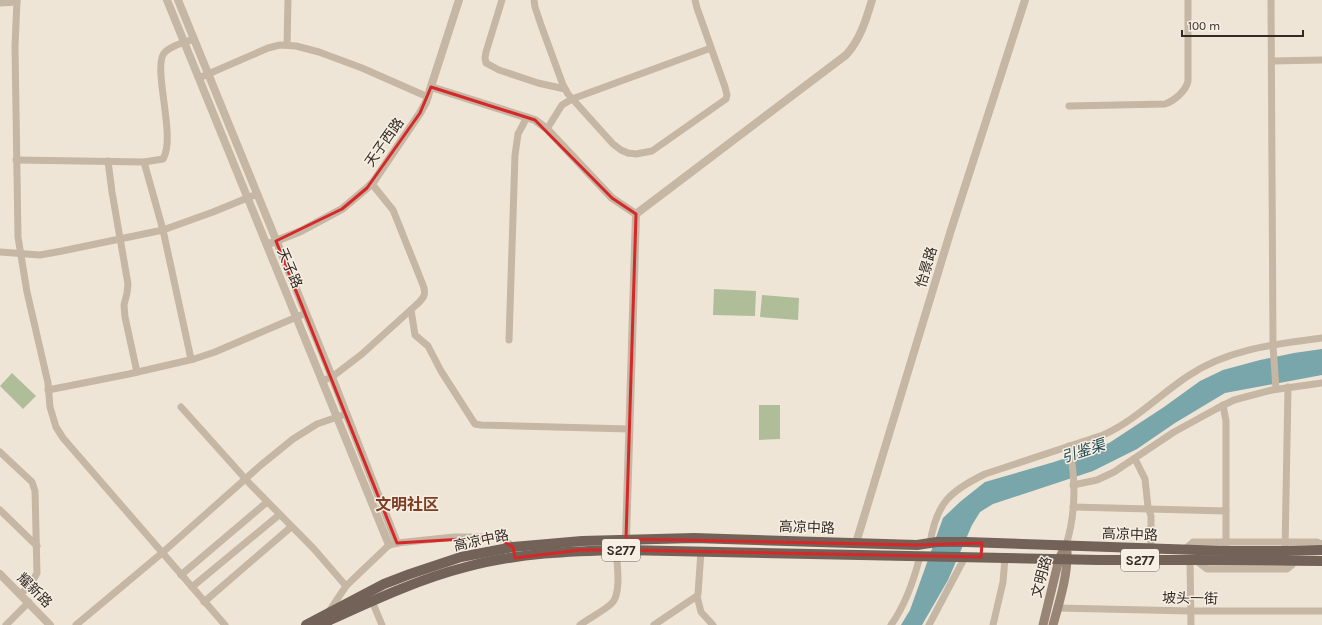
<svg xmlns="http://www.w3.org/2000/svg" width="1322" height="625" font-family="Karla,'Noto Sans SC',sans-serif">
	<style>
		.green { fill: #afbd99 }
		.water { fill: #78a6aa }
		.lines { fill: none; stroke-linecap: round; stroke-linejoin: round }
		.minor { stroke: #c6b6a4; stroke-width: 7 }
		.tertiary { stroke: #c6b6a4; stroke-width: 8 }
		.secondary { stroke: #998576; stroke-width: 9 }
		.primary { stroke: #736257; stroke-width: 10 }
		.marked { fill: none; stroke: #d62828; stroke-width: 3; stroke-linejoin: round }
		.labels { text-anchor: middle; stroke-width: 3; stroke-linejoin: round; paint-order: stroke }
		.shield { fill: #f7efe3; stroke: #6d655e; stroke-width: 1 }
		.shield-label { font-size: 13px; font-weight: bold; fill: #322a25 }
		.street-label { font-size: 14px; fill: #322a25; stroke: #f7efe3 }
		.water-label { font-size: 15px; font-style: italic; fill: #1e4b51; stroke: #f7efe3 }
		.quarter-label { font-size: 16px; font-weight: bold; fill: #7c3d23; stroke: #f7efe3 }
	</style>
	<rect width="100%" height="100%" fill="#efe5d7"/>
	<g class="green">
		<path d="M714 289 756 291 755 316 713 315Z"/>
		<path d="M762 295 799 298 798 320 760 317Z"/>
		<path d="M12 373 36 396 23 409 0 386Z"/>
		<path d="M759 405H780V439L759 440Z"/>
	</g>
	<path class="water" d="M1322 349V375L1225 393 1175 423 1137 449 1093 471 993 504 980 512 972 525 948 580 922 625H901L910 610 943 518 961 501 985 482 1054 462 1109 443 1164 407 1200 381 1223 370 1260 360 1294 353Z"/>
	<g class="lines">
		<g class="minor">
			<path d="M17 0 15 47 18 237 27 292 48 383 50 407 56 427 63 438 225 625"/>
			<path d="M502 0 486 52 485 58 486 63 499 70 538 83 565 89"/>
			<path d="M534 0 535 7 541 25 563 85 568 94 613 144 621 150 628 153 636 154 652 151 726 99 727 95 725 87 697 8 695 0"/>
			<path d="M1271 0 1273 346 1276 389"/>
			<path d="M0 3 17 2"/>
			<path d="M287 45 288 0"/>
			<path d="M1272 61 1322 60"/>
			<path d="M199 78 268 48 280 45 296 46 319 52 362 68 428 97"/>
			<path d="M1069 106 1165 104C1174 101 1186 91 1188 81V0"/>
			<path d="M547 129 562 105 572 99 711 48"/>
			<path d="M16 160 144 162 163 159C177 137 151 65 165 52 172 45 185 42 194 39"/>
			<path d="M108 161 112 192 128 284 127 293 124 305 125 317 137 372"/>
			<path d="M144 162 163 230 191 359"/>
			<path d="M0 252 40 255 62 251 163 230 213 212 257 194"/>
			<path d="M411 310 415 335 428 346 441 371 475 424 481 425 629 429"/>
			<path d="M509 340 515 155 518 134 527 117"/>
			<path d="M322 381 332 377 362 354 415 306C423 299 427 295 423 285L393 210 372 184"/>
			<path d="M48 390 129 374 194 359 215 352 306 313"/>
			<path d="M1223 405 1226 421V551"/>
			<path d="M181 407 250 484 314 549 346 586"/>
			<path d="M0 452 32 482 35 491 37 573 32 582 21 594"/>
			<path d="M1135 459 1145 479 1148 507 1151 516V548"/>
			<path d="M1073 485 1097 480 1114 472 1174 432 1216 409 1234 400 1272 390 1322 383"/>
			<path d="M1073 507 1226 511"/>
			<path d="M0 510 37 546"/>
			<path d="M930 544C936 503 950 491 985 474L1103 435C1135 421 1159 395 1188 376 1227 349 1276 344 1322 338"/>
			<path d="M1066 545C1076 514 1076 478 1069 446"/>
			<path d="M1184 550 1193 542H1317L1322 544"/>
			<path d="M1285 551 1288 387"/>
			<path d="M1190 560 1191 625"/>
			<path d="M1195 560 1207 569H1287L1292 565 1294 561"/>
			<path d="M181 575 267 502"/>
			<path d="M192 587 279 515"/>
			<path d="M697 596 701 612 713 625"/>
			<path d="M372 601 382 625"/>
			<path d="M204 602 291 527"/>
			<path d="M1057 608 1191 611H1322"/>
			<path d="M328 613 346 586 389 545 397 543 454 537H496L506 541 513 547"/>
			<path d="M6 625 29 602"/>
			<path d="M76 625 162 553 261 465 293 439 317 424 346 414"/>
			<path d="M580 625C589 618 602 612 611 604 622 595 617 563 616 550"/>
			<path d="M654 625 697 596 698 594 701 551"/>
			<path d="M891 625C906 604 914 580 920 556"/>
			<path d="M929 625 965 557"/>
			<path d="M993 625 1003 582 1005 558"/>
		</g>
		<g class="tertiary">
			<path d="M167 0 389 545"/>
			<path d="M178 0 330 372 397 543"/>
			<path d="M431 87 535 120 547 129 612 198 636 214"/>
			<path d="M271 243 301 231 342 209 367 188 374 181 420 113 426 102 459 0"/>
			<path d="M626 539 636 214 846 55C860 40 866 20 872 0"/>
			<path d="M856 543 951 230 1025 0"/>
			<path d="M0 574 50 625"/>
		</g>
		<g class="secondary">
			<path d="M1043 625 1059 559 1066 545"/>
			<path d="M1053 625C1059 603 1068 575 1067 552"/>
		</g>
		<g class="primary">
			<path d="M306 625 384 584 410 574 461 557 513 547 582 541 694 538 917 545 937 542H966L1226 551H1285L1322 550"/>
			<path d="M322 625 330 620C374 600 419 579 466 567 517 553 571 551 624 550L1099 560H1195L1322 561"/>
		</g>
	</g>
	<path class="marked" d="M431 87 535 120 612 198 636 214 626 539 917 545 982 543 981 557 624 550H580L515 558 513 547 496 537 397 543 276 241 342 209 367 188 420 113Z"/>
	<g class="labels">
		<g class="shield">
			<rect x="602" y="539" width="38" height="22" rx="3"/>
			<rect x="1121" y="549" width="38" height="22" rx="3"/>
		</g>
		<g class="shield-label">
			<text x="621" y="555">S277</text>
			<text x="1140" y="565">S277</text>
		</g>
		<g class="street-label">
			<text transform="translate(384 142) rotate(-55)" y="5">天子西路</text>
			<text transform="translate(926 267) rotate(-73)" y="5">怡景路</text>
			<text transform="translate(290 268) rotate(67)" y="5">天子路</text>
			<text transform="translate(807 527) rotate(2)" y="5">高凉中路</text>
			<text transform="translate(1130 534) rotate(2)" y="5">高凉中路</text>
			<text transform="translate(481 540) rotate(-12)" y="5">高凉中路</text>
			<text transform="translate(1041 577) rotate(-75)" y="5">文明路</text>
			<text transform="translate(35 590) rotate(45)" y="5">耀新路</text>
			<text transform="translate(1190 598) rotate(1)" y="5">坡头一街</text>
		</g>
		<g class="water-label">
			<text transform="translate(1083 451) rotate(-18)" y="5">引鉴渠</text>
		</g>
		<g class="quarter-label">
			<text x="407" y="510">文明社区</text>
		</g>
	</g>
	<path d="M1182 30v6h121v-6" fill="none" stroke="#322a25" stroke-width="2"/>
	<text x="1188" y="30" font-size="12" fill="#322a25" stroke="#f7efe3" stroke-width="3" paint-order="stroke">100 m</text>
</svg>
